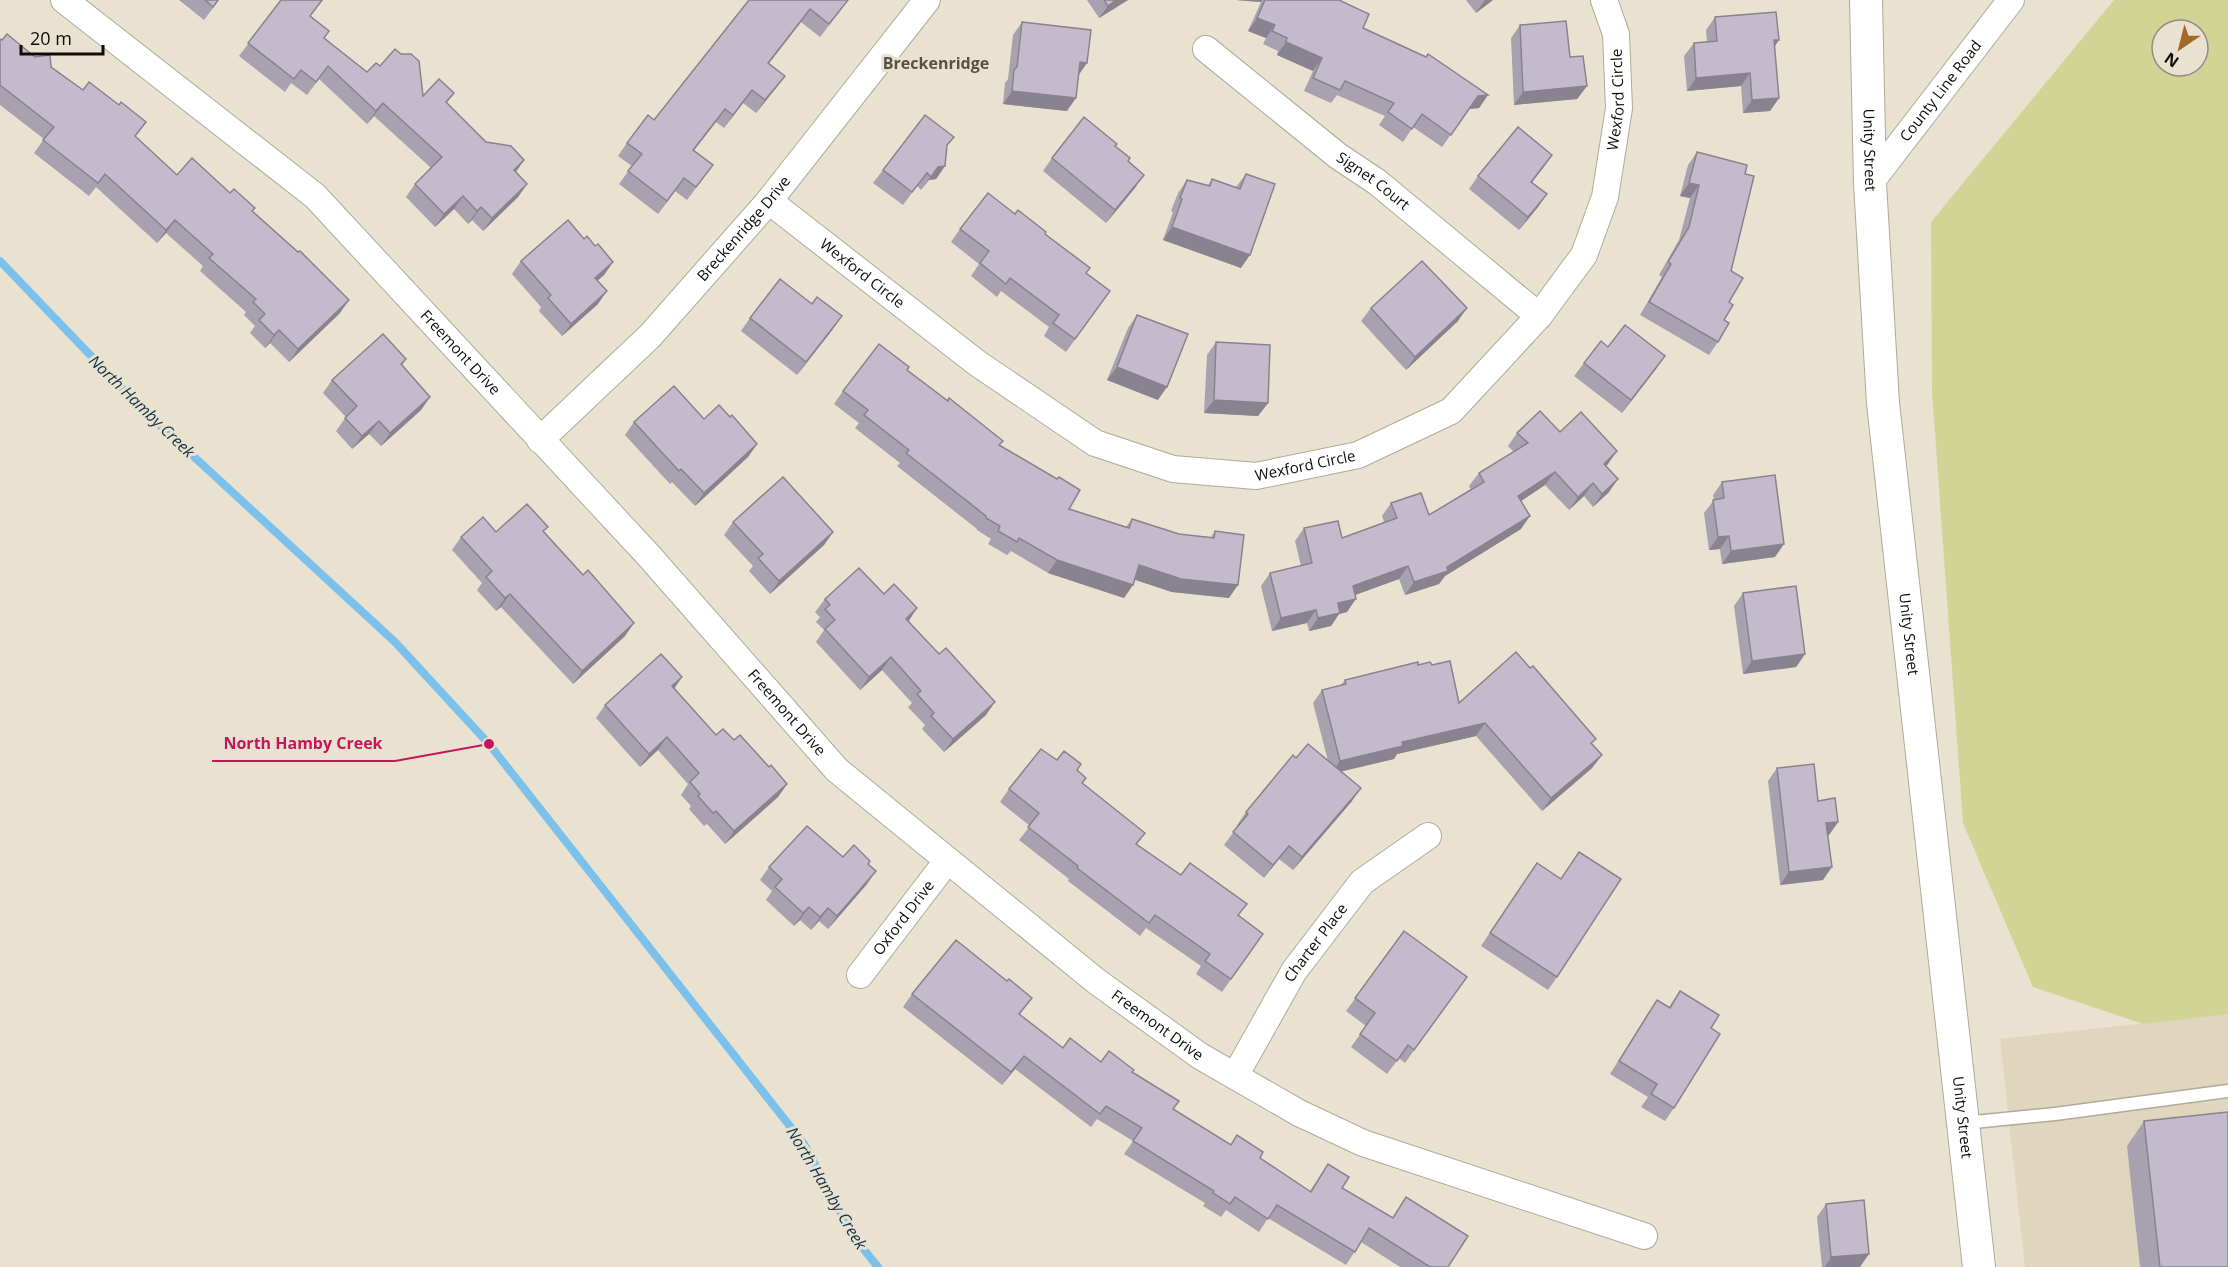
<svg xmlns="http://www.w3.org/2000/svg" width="2228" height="1267" font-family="'Open Sans',sans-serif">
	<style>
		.built { fill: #e0d6be }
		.green { fill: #d0d596; fill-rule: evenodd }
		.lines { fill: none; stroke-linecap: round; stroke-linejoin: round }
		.stream { stroke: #7cc0ec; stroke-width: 8 }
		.service-casing { stroke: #b1aa9a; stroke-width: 15 }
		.minor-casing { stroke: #b1aa9a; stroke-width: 28 }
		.tertiary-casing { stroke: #b1aa9a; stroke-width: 34 }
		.service { stroke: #fff; stroke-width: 12 }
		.minor { stroke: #fff; stroke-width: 26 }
		.tertiary { stroke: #fff; stroke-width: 32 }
		.wall { fill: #a8a1af }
		.shaded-wall { fill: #88838e }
		.building { fill: #c3bbcb; stroke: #88838e; stroke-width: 1.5 }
		.labels { text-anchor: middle; stroke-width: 6; stroke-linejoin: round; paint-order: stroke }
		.street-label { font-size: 15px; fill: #0e0c07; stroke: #e9e2d1 }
		.neighbourhood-label { font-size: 16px; font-weight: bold; fill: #565142; stroke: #e9e2d1 }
		.water-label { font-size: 16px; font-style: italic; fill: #133244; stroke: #e9e2d1 }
		.leader { fill: none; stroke: #c2185b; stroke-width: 2 }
		.callout-dot { fill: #c2185b; stroke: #e9e2d1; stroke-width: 2 }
		.callout-label { font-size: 16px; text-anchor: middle; font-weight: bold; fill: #c2185b; stroke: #e9e2d1; stroke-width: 6; stroke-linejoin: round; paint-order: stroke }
	</style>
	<rect width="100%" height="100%" fill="#e9e2d1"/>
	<path class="built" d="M2228 1014V1267H2025L2000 1039Z"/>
	<path class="green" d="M2114 0H2228V1014L2143 1024 2033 987 1963 823 1932 391 1931 222ZM2162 30H2198V66H2162Z"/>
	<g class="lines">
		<path class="stream" d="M0 261 141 408 395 642 489 744 804 1144 853 1236 878 1267"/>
		<defs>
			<path id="service" d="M1964 1123 2055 1114 2228 1091"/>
			<g id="minor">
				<path id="s1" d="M64 0 315 196 650 557 837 770 1096 981 1200 1056 1299 1113 1363 1143 1644 1236"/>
				<path id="s2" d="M1206 49 1338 156 1377 182 1539 316"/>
				<path id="s3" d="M1870 183 2011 0"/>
				<path id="s4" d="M769 201 977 363 1095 443 1173 469 1256 476 1358 455 1451 411 1539 316 1584 255 1605 197 1619 108 1616 34 1604 0"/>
				<path id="s5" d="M540 440 650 336 769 201 927 0"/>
				<path id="s6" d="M860 975 947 861"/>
				<path id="s7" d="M1235 1076 1294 971 1362 882 1428 836"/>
			</g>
			<g id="tertiary">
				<path id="s8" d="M1866 0 1870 183 1883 403 1979 1267"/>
			</g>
		</defs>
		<use href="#service" class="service-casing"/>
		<use href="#minor" class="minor-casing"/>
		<use href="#tertiary" class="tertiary-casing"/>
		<use href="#service" class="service"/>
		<use href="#minor" class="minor"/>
		<use href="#tertiary" class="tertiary"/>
	</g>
	<g class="wall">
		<path d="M179 0H219L204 20Z"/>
		<path d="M281 0H323L310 16 324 38 367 72 423 96 454 93 447 103 486 142 524 160 516 172 527 184 518 197 483 231 472 220 468 224 454 209 435 227 406 197 415 184 431 168 374 116 367 124 319 79 307 95 291 83 285 92 239 56Z"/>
		<path d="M749 0 841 10 820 37 801 22 769 63 785 76 776 88 756 113 743 103 724 128 716 122 694 150 713 165 687 200 675 191 658 214 619 184 632 166 618 156 627 143 654 120Z"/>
		<path d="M1087 0H1128L1099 18Z"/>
		<path d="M1236 0H1339L1363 28 1488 95 1479 108 1469 109 1442 147 1413 127 1403 142 1379 125 1385 116 1337 95 1331 103 1304 91 1313 71 1277 55 1278 51 1263 44 1266 38 1248 31 1261 2Z"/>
		<path d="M1466 0H1493L1476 13Z"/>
		<path d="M1715 17 1779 40 1774 47 1779 98 1770 111 1743 113 1741 86 1687 91 1684 56 1694 43 1707 42 1706 30Z"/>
		<path d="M1022 22 1079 75 1067 111 1003 104 1005 83 1008 79 1013 35Z"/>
		<path d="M1520 25 1587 86 1577 99 1514 105 1511 38Z"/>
		<path d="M0 39 51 67 136 137 177 175 230 193 252 212 340 313 289 362 270 343 265 348 250 333 255 326 244 315 246 312 200 271 203 266 166 233 157 243 96 187 89 196 34 153 44 139 0 105Z"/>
		<path d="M947 146 945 166 936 179 929 180 921 190 917 186 903 205 873 183 883 170Z"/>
		<path d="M1115 146 1128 161 1135 188 1106 223 1043 171 1052 158Z"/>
		<path d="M1697 152 1745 174 1731 271 1729 302 1718 342 1709 355 1640 315 1662 277 1659 275 1679 240 1690 198 1680 196 1688 165Z"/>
		<path d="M1552 155 1532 182 1547 194 1538 207 1519 230 1469 189 1478 176Z"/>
		<path d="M1246 174 1241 268 1163 240 1173 212 1171 211 1178 193 1187 180 1208 185 1212 179 1236 187Z"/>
		<path d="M1015 214 1045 234 1086 273 1101 304 1066 352 1044 336 1049 327 1001 291 997 297 971 276 979 264 951 242 960 229Z"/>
		<path d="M584 239 595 246 613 262 604 275 597 281 598 304 562 336 539 311 541 307 512 274 521 261Z"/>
		<path d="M812 304 833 329 797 375 741 331 750 318Z"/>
		<path d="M1371 308 1458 321 1406 370 1361 321Z"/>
		<path d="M1137 315 1158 400 1107 380 1128 328Z"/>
		<path d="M1216 342 1268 403 1258 416 1204 413 1207 355Z"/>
		<path d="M1608 347 1656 369 1622 413 1574 376 1584 363Z"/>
		<path d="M406 359 402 366 430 397 421 410 381 446 369 434 352 449 336 431 346 417 323 393 332 380Z"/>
		<path d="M907 370 1000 445 1069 509 1126 527 1132 519 1179 534 1211 537 1215 531 1229 598 1172 592 1135 580 1124 598 1048 573 1011 551 1007 555 988 544 991 539 977 530V529L897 466 900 463 855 428 859 423 834 404 843 391Z"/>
		<path d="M730 417 757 444 748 457 695 506 672 482 670 484 625 435 634 422Z"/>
		<path d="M1560 432 1608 464 1606 466 1609 492 1593 507 1584 496 1569 510 1545 485 1521 501V529L1445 576 1439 584 1405 595 1399 579 1355 595 1347 612 1339 614 1331 626 1309 631 1307 623 1272 631 1261 586 1270 573 1301 566 1295 541 1304 528 1342 538 1384 522 1382 516 1391 503 1429 515 1471 489 1469 486 1479 473 1514 452 1508 446 1517 433Z"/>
		<path d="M1722 482 1775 557 1722 564 1720 549 1709 550 1704 513 1714 500 1713 495Z"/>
		<path d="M733 522 833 532 824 545 770 594 749 571 753 566 724 535Z"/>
		<path d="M496 532H544L625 636 573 684 501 607 496 611 477 590 482 583 452 550 461 537Z"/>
		<path d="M1743 593 1805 654 1796 667 1743 674 1734 606Z"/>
		<path d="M884 594 917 608 909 621 986 715 944 752 922 729 925 725 908 707 912 703 882 670 860 690 816 642 824 630 816 622 820 617 815 612 825 599Z"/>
		<path d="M1418 665 1459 703 1592 744 1602 755 1592 768 1542 811 1476 736 1397 754 1394 759 1341 771 1352 801 1293 870 1279 859 1264 878 1224 845 1238 826 1237 825 1246 812 1296 758 1328 761 1313 703 1322 690 1341 685 1345 680Z"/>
		<path d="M682 677 674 689 716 735 734 740 769 767 787 784 778 797 725 844 707 824 704 826 689 809 691 806 681 795 688 784 658 750 640 767 596 718 605 705Z"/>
		<path d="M1057 760 1077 770 1083 783 1145 833 1137 844 1263 934 1222 992 1196 974 1201 966 1146 928 1140 936 1068 881 1069 879 1019 840 1030 826 1000 802 1009 789Z"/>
		<path d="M1777 768 1818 801 1838 822 1829 835H1828L1823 880 1780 885 1768 781Z"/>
		<path d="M1579 852 1557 977 1548 990 1481 946 1537 863 1561 879Z"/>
		<path d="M843 857 868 864 867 884 828 929 819 921 811 930 800 920 794 926 766 900 772 891 760 880 769 867Z"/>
		<path d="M1404 931 1467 977 1405 1063 1399 1058 1387 1074 1351 1047 1366 1026 1346 1011Z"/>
		<path d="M1680 991 1711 1028 1674 1108 1665 1121 1641 1107 1648 1097 1610 1074 1648 1013 1657 1000 1669 1007Z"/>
		<path d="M912 994 1101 1062 1132 1072 1173 1109 1231 1145 1260 1158 1310 1191 1328 1164 1342 1188 1392 1218 1406 1197 1448 1267H1400L1361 1242 1346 1265 1268 1218 1259 1232 1226 1210 1221 1217 1203 1206 1205 1203 1124 1154 1133 1141 1097 1119 1091 1127 1015 1069 1002 1085 903 1007Z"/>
		<path d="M2144 1121 2228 1267H2140L2127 1146Z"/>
		<path d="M1826 1204 1860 1267H1822L1817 1217Z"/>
	</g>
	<g class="shaded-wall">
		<path d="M1116 0H1128L1099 18 1108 6Z"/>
		<path d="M1236 0H1262L1261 2Z"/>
		<path d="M1485 0H1493L1476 13Z"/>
		<path d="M810 9 801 22 759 76 768 63Z"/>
		<path d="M1257 18 1275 25 1266 38 1248 31Z"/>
		<path d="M1774 40H1779L1770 53Z"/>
		<path d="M1286 42 1322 58 1313 71 1277 55Z"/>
		<path d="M1080 62 1087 63 1078 76Z"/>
		<path d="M1750 73 1741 86 1687 91 1696 78Z"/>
		<path d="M785 76 776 88 756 113 765 100Z"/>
		<path d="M1587 86 1577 99 1514 105 1523 92Z"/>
		<path d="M752 90 743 103 724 128 733 115Z"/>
		<path d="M1012 91 1076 98 1067 111 1003 104Z"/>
		<path d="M1488 95 1479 108 1469 109 1478 96Z"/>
		<path d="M1779 98 1770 111 1743 113 1752 100Z"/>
		<path d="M383 103 374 116 367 124 376 111Z"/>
		<path d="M725 109 716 122 684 163 693 150Z"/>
		<path d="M1552 155 1543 168 1522 195 1531 182Z"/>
		<path d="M524 160 515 173 514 170Z"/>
		<path d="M945 166 936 179 929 180 921 190 938 167Z"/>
		<path d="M1144 175 1135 188 1106 223 1115 210Z"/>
		<path d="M684 178 675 191 658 214 667 201Z"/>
		<path d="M1689 183 1699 185 1690 198 1680 196Z"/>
		<path d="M527 184 518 197 483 231 492 218Z"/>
		<path d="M1547 194 1538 207 1519 230 1528 217Z"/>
		<path d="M463 196 454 209 435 227 444 214Z"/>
		<path d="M481 207 472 220 468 224 477 211Z"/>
		<path d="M175 220 166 233 157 243 166 230Z"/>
		<path d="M1172 227 1250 255 1241 268 1163 240Z"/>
		<path d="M613 262 604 275 586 291 595 278Z"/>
		<path d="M607 291 598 304 562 336 571 324Z"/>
		<path d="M349 300 340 313 289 362 298 349Z"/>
		<path d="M1467 308 1458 321 1406 370 1415 357Z"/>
		<path d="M842 316 833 329 797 375 806 362Z"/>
		<path d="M279 330 270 343 265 348 274 335Z"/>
		<path d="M1665 356 1656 369 1622 413 1631 400Z"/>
		<path d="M1117 367 1167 387 1158 400 1107 380Z"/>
		<path d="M430 397 421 410 381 446 390 433Z"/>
		<path d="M1214 400 1268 403 1258 416 1204 413Z"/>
		<path d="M379 421 369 434 352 449 362 436Z"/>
		<path d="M757 444 748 457 695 506 704 493Z"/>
		<path d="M1617 451 1608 464 1595 477 1604 464Z"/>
		<path d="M1555 472 1545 485 1509 509 1518 496Z"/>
		<path d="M1618 479 1609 492 1593 507 1602 494Z"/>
		<path d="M1593 483 1584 496 1569 510 1578 497Z"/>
		<path d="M1530 516 1521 529 1445 576 1439 584 1405 595 1414 582 1447 567Z"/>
		<path d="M833 532 824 545 770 594 779 581Z"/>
		<path d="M1729 536 1720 549 1709 550 1718 537Z"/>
		<path d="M1784 544 1775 557 1722 564 1731 551Z"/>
		<path d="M1057 560 1133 585 1124 598 1048 573Z"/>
		<path d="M1139 565 1238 585 1229 598 1172 592 1130 578Z"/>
		<path d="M1408 566 1399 579 1344 599 1353 586Z"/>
		<path d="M510 594 501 607 496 611 505 598Z"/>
		<path d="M1356 599 1347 612 1339 614 1331 626 1309 631 1318 618 1338 603Z"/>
		<path d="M917 608 908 621 906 619Z"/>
		<path d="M1316 610 1307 623 1272 631 1281 618Z"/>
		<path d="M634 623 625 636 573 684 582 671Z"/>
		<path d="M1805 654 1796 667 1743 674 1752 661Z"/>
		<path d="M891 657 882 670 860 690 869 677Z"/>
		<path d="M682 677 673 690 672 686Z"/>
		<path d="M995 702 986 715 944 752 953 739Z"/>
		<path d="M1485 723 1476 736 1397 754 1394 759 1331 774 1340 761 1402 742Z"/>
		<path d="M667 737 658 750 640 767 649 754Z"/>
		<path d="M1602 755 1592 768 1542 811 1551 798Z"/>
		<path d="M787 784 778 797 725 844 734 831Z"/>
		<path d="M1361 788 1352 801 1293 870 1302 857Z"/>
		<path d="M1838 822 1829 835 1817 836 1826 823Z"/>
		<path d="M1289 846 1279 859 1264 878 1273 865Z"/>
		<path d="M1832 867 1823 880 1780 885 1789 872Z"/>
		<path d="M876 871 867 884 828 929 837 916Z"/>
		<path d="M809 907 800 920 794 926 803 913Z"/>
		<path d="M828 908 819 921 811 930 820 917Z"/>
		<path d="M1024 1056 1015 1069 1002 1085 1011 1072Z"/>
		<path d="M1869 1254 1860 1267H1825L1831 1257Z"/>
	</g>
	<g class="building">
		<path d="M205 0H218L213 7Z"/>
		<path d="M281 0H322L310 16 329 31 324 38 367 72 376 63 380 66 395 49 401 54H411L419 61 423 96 439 79 454 93 446 102 486 142 511 146 524 160 514 170 527 184 492 218 481 207 477 211 463 196 444 214 415 184 442 157 383 103 376 111 328 66 316 82 301 70 294 79 248 43Z"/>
		<path d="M749 0H848L829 24 810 9 768 63 785 76 765 100 752 90 733 115 725 109 693 150 713 165 696 187 684 178 667 201 628 171 642 154 627 143 648 115 654 120Z"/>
		<path d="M1104 0H1116L1108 6Z"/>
		<path d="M1265 0H1339L1369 14 1363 28 1426 57 1428 54 1488 95 1478 96 1451 135 1422 114 1412 129 1388 112 1394 103 1345 81 1340 90 1313 78 1322 58 1286 42 1287 38 1272 31 1275 25 1257 18Z"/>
		<path d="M1776 12 1779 40H1774L1779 98 1752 100 1750 73 1696 78 1694 43 1717 41 1715 17Z"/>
		<path d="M1566 21 1570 57 1583 56 1587 86 1523 92 1520 25Z"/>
		<path d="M1022 22 1091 30 1087 63 1080 62 1076 98 1012 91 1014 70 1017 67Z"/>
		<path d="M7 34 35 57 50 55 51 67 83 90 89 82 119 105 121 102 146 122 135 136 177 175 192 158 230 193 234 189 255 208 252 211 298 252 300 251 349 300 298 349 279 330 274 335 259 320 265 314 253 302 256 299 209 258 213 254 175 220 166 230 105 174 98 183 43 140 54 127 0 85V39L2 40Z"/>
		<path d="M925 115 954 137 947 145 945 166 938 167 931 177 927 173 912 192 883 170Z"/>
		<path d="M1084 117 1117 144 1115 146 1130 158 1128 161 1144 175 1115 210 1052 158Z"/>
		<path d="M1518 127 1552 155 1531 182 1547 194 1528 217 1478 176Z"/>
		<path d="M1697 152 1747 165 1745 174 1754 176 1731 271 1743 278 1729 302 1733 305 1724 320 1729 323 1718 342 1649 302 1671 264 1668 262 1689 227 1699 185 1689 183Z"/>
		<path d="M1246 174 1275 184 1250 255 1172 227 1182 199 1180 198 1187 180 1210 186 1212 179 1240 189Z"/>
		<path d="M988 193 1015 214 1018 210 1046 232 1045 234 1090 268 1086 273 1110 291 1075 339 1053 323 1059 315 1010 278 1006 284 980 263 989 251 960 229Z"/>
		<path d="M568 220 584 239 587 236 595 246 598 244 613 262 595 278 607 291 571 324 548 298 551 295 521 261Z"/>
		<path d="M1422 261 1467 308 1415 357 1371 308Z"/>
		<path d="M780 279 812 304 817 297 842 316 806 362 750 318Z"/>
		<path d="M1137 315 1188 334 1167 387 1117 367Z"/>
		<path d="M1625 325 1665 356 1631 400 1584 363 1601 341 1608 347Z"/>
		<path d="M383 334 406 359 401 364 430 397 390 433 379 421 362 436 345 418 357 406 332 380Z"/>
		<path d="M1216 342 1270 345 1268 403 1214 400Z"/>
		<path d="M879 344 909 367 907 370 948 401 949 398 1003 441 999 445 1057 479 1059 477 1080 490 1069 509 1129 528 1132 519 1179 534 1214 538 1215 531 1244 535 1238 585 1181 579 1139 565 1133 585 1057 560 1019 538 1017 542 998 531 1000 526 986 518V516L906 453 909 450 864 415 868 410 843 391Z"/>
		<path d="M674 386 704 419 719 405 730 417 732 415 757 444 704 493 681 469 679 471 634 422Z"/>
		<path d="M1540 411 1560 432 1581 412 1617 451 1604 464 1618 479 1602 494 1593 483 1578 497 1555 472 1518 496 1530 516 1447 567 1448 571 1414 582 1408 566 1353 586 1356 599 1338 603 1340 613 1318 618 1316 610 1281 618 1270 573 1312 563 1304 528 1338 521 1342 538 1397 518 1391 503 1421 493 1429 515 1484 482 1479 473 1528 443 1517 433Z"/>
		<path d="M1775 475 1784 544 1731 551 1729 536 1718 537 1713 500 1724 498 1722 482Z"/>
		<path d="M783 477 833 532 779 581 758 558 763 554 733 522Z"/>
		<path d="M527 504 548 527 543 531 583 575 588 570 634 623 582 671 510 594 505 598 486 577 492 571 461 537 483 517 496 532Z"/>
		<path d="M859 568 884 594 894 584 917 608 906 619 939 654 946 648 995 702 953 739 931 716 934 713 917 694 921 691 891 657 869 677 825 629 835 620 825 609 830 605 825 599Z"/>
		<path d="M1796 586 1805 654 1752 661 1743 593Z"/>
		<path d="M1516 652 1530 668 1533 666 1596 739 1591 743 1602 755 1551 798 1485 723 1402 742 1403 746 1340 761 1322 690 1346 684 1345 680 1418 662V665L1430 662 1432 665 1450 661 1459 703Z"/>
		<path d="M661 654 682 677 672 686 716 735 723 729 734 740 740 735 769 767 771 765 787 784 734 831 716 811 713 813 698 796 700 794 690 782 699 773 667 737 649 754 605 705Z"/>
		<path d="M1308 744 1361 788 1302 857 1289 846 1273 865 1233 832 1248 814 1246 812 1293 755 1296 758Z"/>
		<path d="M1041 749 1057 760 1064 751 1081 764 1077 770 1086 778 1082 783 1145 833 1136 844 1181 875 1190 863 1247 904 1238 915 1263 934 1231 979 1205 961 1210 954 1155 915 1149 923 1077 868 1078 866 1028 827 1039 813 1009 789Z"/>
		<path d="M1814 764 1818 801 1835 798 1838 822 1826 823 1832 867 1789 872 1777 768Z"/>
		<path d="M807 826 843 857 854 845 870 861 868 864 876 871 837 916 828 908 820 917 809 907 803 913 775 887 782 879 769 867Z"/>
		<path d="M1579 852 1621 879 1557 977 1490 933 1537 863 1561 879Z"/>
		<path d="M1404 931 1467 977 1414 1050 1408 1045 1397 1061 1360 1034 1375 1013 1355 998Z"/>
		<path d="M956 940 1007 981 1009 979 1032 998 1019 1014 1063 1048 1070 1038 1101 1062 1109 1051 1134 1070 1132 1072 1179 1101 1173 1109 1231 1145 1237 1135 1263 1152 1260 1158 1311 1192 1328 1164 1349 1177 1342 1188 1393 1218 1406 1197 1468 1236 1448 1267H1430L1369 1228 1355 1252 1277 1205 1268 1219 1235 1197 1230 1204 1213 1193 1214 1191 1133 1141 1142 1128 1106 1106 1100 1114 1024 1056 1011 1072 912 994Z"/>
		<path d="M1680 991 1719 1015 1711 1028 1720 1034 1674 1108 1651 1094 1657 1084 1619 1061 1657 1000 1670 1008Z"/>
		<path d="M2228 1112V1267H2160L2144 1121Z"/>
		<path d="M1864 1200 1869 1254 1831 1257 1826 1204Z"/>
	</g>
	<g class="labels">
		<g class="street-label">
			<text dy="5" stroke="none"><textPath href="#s3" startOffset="116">County Line Road</textPath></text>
			<text dy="5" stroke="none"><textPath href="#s4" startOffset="1144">Wexford Circle</textPath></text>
			<text dy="5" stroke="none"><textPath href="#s8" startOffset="150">Unity Street</textPath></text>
			<text dy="5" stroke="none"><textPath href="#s2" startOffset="213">Signet Court</textPath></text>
			<text dy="5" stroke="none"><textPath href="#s5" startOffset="294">Breckenridge Drive</textPath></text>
			<text dy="5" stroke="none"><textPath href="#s4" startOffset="118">Wexford Circle</textPath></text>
			<text dy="5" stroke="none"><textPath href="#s1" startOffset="532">Freemont Drive</textPath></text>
			<text dy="5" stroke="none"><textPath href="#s4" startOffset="622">Wexford Circle</textPath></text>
			<text dy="5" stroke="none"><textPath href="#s8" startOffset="636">Unity Street</textPath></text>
			<text dy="5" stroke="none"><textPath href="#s1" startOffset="1018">Freemont Drive</textPath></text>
			<text dy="5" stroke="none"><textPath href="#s6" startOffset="72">Oxford Drive</textPath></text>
			<text dy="5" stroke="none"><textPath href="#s7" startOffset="156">Charter Place</textPath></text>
			<text dy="5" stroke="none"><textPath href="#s1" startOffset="1504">Freemont Drive</textPath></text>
			<text dy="5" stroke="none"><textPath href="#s8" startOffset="1122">Unity Street</textPath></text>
		</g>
		<g class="neighbourhood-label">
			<text x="936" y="69">Breckenridge</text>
		</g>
		<g class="water-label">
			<text transform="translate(142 406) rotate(44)" y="6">North Hamby Creek</text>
			<text transform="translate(827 1188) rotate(59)" y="6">North Hamby Creek</text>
		</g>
	</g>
	<path class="leader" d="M489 744L395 761H212"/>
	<circle class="callout-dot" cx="489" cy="744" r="6"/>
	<g class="callout-label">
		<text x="303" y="749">North Hamby Creek</text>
	</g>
	<g transform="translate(2180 48) rotate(215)"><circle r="28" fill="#e9e2d1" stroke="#918c80" stroke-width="1.5"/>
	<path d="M0-4.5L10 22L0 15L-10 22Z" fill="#a26927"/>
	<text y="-9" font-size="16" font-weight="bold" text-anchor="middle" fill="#0e0c07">N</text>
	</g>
	<path d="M21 45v9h82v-9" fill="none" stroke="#0e0c07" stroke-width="3"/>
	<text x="30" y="45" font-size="18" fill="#0e0c07" stroke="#e9e2d1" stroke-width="4.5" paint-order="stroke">20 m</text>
</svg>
